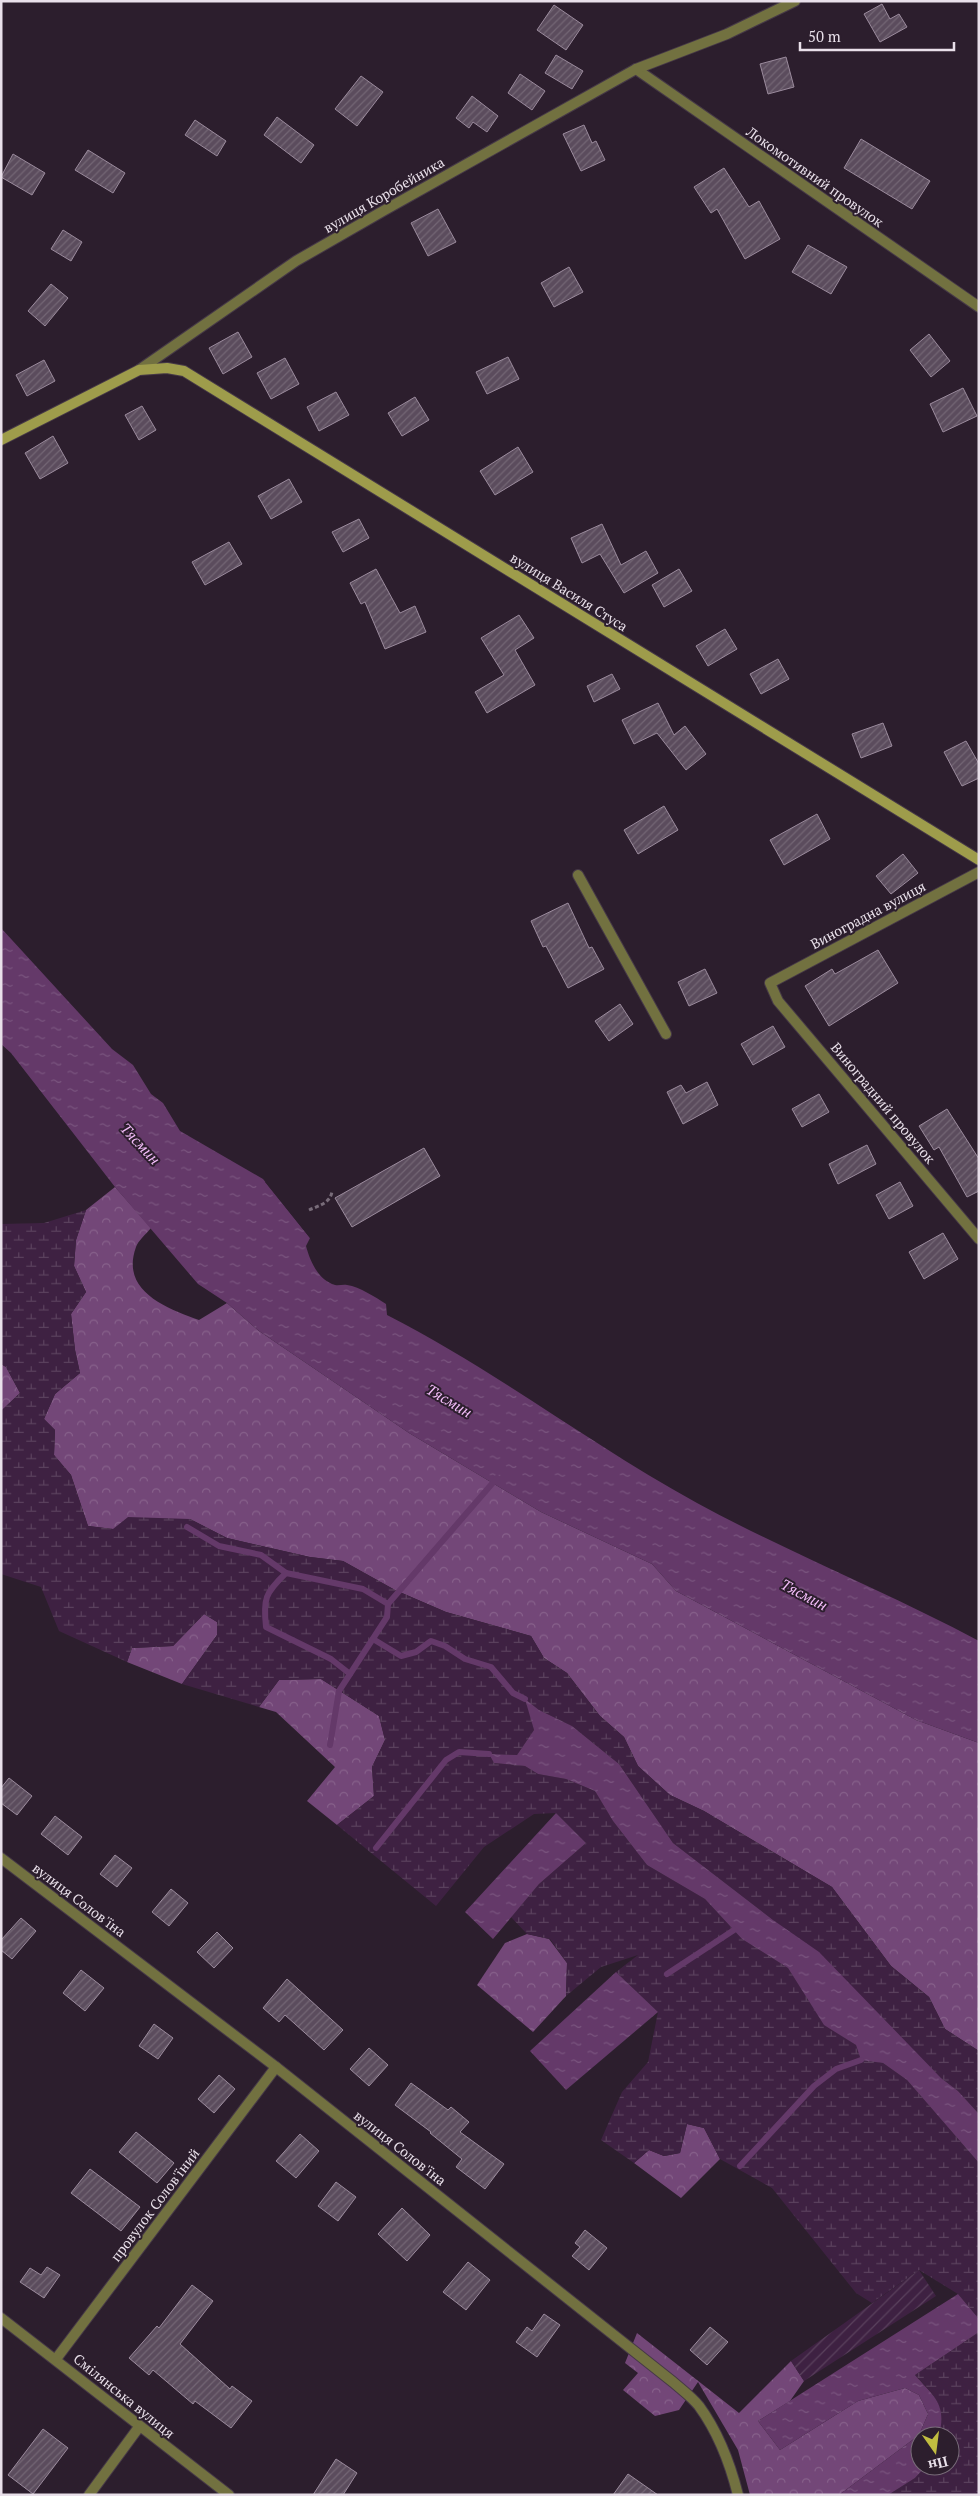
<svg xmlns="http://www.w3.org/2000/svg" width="980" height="2496" font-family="'PT Serif',serif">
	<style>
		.forest { fill: url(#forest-crowns) }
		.wetland { fill: url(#wetland-marsh) }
		.garden { fill: url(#garden-furrows) }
		.water { fill: url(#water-ripples) }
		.pier { fill: #2c1e2d }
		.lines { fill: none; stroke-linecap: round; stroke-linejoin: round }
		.stream { stroke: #643969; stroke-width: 6 }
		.building { fill: url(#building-hatch); stroke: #9b8b9d }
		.street-casing { stroke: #463947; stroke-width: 12 }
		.secondary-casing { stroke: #463947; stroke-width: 12 }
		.path { stroke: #786c79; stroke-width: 3; stroke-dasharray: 4 2.5; stroke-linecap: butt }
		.street { stroke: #727140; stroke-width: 10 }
		.secondary { stroke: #9e9c4b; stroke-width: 10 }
		.labels { text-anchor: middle; stroke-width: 4; stroke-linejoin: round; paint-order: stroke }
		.street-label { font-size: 14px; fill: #e9e0ea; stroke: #2c1e2d }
		.water-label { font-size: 15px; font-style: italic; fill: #f2bcf8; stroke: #2c1e2d }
	</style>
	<defs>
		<pattern id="forest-crowns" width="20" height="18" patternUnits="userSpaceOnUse" patternTransform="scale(1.25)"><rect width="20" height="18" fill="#734778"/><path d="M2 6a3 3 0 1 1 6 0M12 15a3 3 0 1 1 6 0" fill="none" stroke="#87618b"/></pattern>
		<pattern id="wetland-marsh" width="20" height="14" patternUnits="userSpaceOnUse" patternTransform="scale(1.25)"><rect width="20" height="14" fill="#3e2142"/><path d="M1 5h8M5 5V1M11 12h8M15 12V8" fill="none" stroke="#5a415d"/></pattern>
		<pattern id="garden-furrows" width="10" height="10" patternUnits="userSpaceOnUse" patternTransform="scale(1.25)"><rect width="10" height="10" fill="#3e2142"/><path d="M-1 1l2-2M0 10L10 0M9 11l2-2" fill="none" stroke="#5a415d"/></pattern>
		<pattern id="water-ripples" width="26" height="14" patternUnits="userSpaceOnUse" patternTransform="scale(1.25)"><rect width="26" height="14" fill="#643969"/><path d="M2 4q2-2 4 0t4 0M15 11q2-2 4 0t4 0" fill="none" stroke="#7a557f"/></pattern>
		<pattern id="building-hatch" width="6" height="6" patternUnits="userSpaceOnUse" patternTransform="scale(1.25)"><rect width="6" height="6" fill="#5b4c5d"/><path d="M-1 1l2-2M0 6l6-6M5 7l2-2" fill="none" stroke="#736674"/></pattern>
	</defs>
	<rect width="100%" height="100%" fill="#2c1e2d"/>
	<g class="forest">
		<path d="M115 1187 151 1228C146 1234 138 1241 136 1247 120 1291 166 1308 199 1320L227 1303 259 1331 409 1433 541 1512 652 1564 676 1591 916 1720 979 1743V2051L945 2029 929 1997 891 1966 832 1887 704 1811 670 1795 638 1766 624 1737 600 1716 567 1673 544 1658 531 1636 446 1612 395 1590 343 1561 310 1557 227 1538 190 1519 113 1529 88 1526 71 1475 54 1455 55 1430 44 1419 55 1394 80 1373 75 1350 71 1314 86 1292 74 1266 76 1240 86 1210Z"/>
		<path d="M1 1364 6 1367 20 1393 1 1411Z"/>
		<path d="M204 1614 217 1622V1635L182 1684 127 1662 132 1648 173 1646Z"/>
		<path d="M321 1679 379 1716 385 1740 372 1767 374 1796 337 1825 307 1801 335 1767 276 1712 259 1707 279 1680Z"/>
		<path d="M527 1934 549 1939 567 1963 566 1996 533 2032 477 1985 505 1943Z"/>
		<path d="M687 2124 704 2128 720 2159 681 2198 634 2163 649 2150 664 2156 680 2153Z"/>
		<path d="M637 2333 739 2413 791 2361 804 2381 790 2401 758 2421 780 2450 858 2401 905 2388 919 2395 928 2414 919 2435 839 2495H750L738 2450 698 2382 679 2410 655 2416 623 2390 638 2373 625 2363Z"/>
	</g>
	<g class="wetland">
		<path d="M86 1210 76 1240 74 1266 86 1292 71 1314 75 1350 80 1373 55 1394 44 1419 55 1430 54 1455 71 1475 88 1526 113 1529 128 1517 190 1519 227 1538 310 1557 343 1561 395 1590 446 1612 531 1636 544 1658 567 1673 600 1716 624 1737 638 1766 670 1795 704 1811 832 1887 891 1966 929 1997 945 2029 979 2051V2114L958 2091 941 2078 773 1920 673 1843 619 1764 572 1726 539 1710 526 1700 534 1730 517 1755 489 1754 494 1763 525 1766 538 1774 566 1779 595 1791 613 1821 647 1865 705 1899 742 1939 788 1968 824 2024 856 2045 861 2059 883 2063 907 2080 979 2163V2319L958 2294 919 2270 872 2303 856 2293 772 2188 720 2159 704 2128 687 2124 680 2153 664 2156 649 2150 634 2163 601 2140 622 2092 648 2062 658 2012 616 1972 638 1955 601 1967 566 1996 567 1963 550 1939 527 1934 511 1917 539 1884 586 1843 556 1813 534 1814 484 1847 436 1906 337 1825 374 1796 372 1767 385 1740 379 1716 321 1679 279 1680 259 1707 182 1684 217 1635V1622L204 1614 173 1646 132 1648 127 1662 59 1631 41 1587 1 1574V1411L20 1393 6 1367 1 1364V1224L44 1223Z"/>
		<path d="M979 2332V2495H888L915 2478 926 2466H950V2436H939C946 2405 935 2396 915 2375Z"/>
	</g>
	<path class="garden" d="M919 2270 936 2296 804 2381 791 2361Z"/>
	<g class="water">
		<path d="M1 928 112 1049 133 1065 151 1094 163 1103 180 1131 263 1179 310 1238 306 1246C310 1261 318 1280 335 1285 339 1286 343 1284 347 1285 360 1287 375 1297 386 1304L387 1315C495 1370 591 1445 697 1503 789 1553 887 1592 979 1641V1743L916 1720 676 1591 652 1564 541 1512 409 1433 259 1331 227 1303 198 1284 115 1187 11 1053 1 1044Z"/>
		<path d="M525 1699 539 1710 572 1726 619 1764 673 1843 773 1920 819 1952 941 2078 958 2091 979 2114V2163L907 2080 883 2063 861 2060 856 2045 824 2025 788 1968 742 1939 705 1899 647 1865 613 1821 595 1791 566 1779 538 1774 525 1766 494 1763 489 1754 517 1755 534 1730Z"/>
		<path d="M556 1813 586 1843 539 1884 493 1939 465 1912Z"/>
		<path d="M616 1972 658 2012 566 2090 530 2051Z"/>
		<path d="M958 2294 979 2319V2332L915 2375C934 2397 947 2403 939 2436H920V2466H926L915 2478 888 2495H839L919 2435 928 2414 919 2395 905 2388 858 2401 780 2450 758 2421Z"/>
	</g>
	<path class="pier" d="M267 1181 312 1236V1237L310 1238 265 1182Z"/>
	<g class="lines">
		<g class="stream">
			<path d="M187 1527 219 1546 261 1555 286 1573"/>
			<path d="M373 1639 401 1656 416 1652 431 1641 445 1646 465 1659 491 1667 513 1693 525 1699"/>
			<path d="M350 1674 331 1659 266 1627C263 1599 265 1593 286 1573L363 1589 388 1604"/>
			<path d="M330 1745 339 1691 387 1617 388 1604 497 1478"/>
			<path d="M376 1848 446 1760 459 1752 489 1754"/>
			<path d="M667 1974 734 1930"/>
			<path d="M740 2166 814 2086 836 2069 861 2060"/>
		</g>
	</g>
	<g class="building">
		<path d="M882 4 890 19 899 14 907 27 880 42 864 14Z"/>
		<path d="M554 5 583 25 566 50 537 30Z"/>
		<path d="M556 55 583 71 572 89 545 73Z"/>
		<path d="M786 57 794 87 768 94 760 64Z"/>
		<path d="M520 74 545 91 532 110 508 93Z"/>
		<path d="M361 76 383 92 357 126 335 109Z"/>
		<path d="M472 96 498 116 487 132 473 122 469 128 456 118Z"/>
		<path d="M277 117 314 145 301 163 264 135Z"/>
		<path d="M195 120 226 141 217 156 185 135Z"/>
		<path d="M584 125 592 143 596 141 605 160 581 171 563 134Z"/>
		<path d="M861 139 930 181 912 209 844 168Z"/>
		<path d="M88 150 125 173 113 193 75 170Z"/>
		<path d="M13 154 45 173 32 195 1 177Z"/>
		<path d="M724 168 749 207 759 201 780 239 745 259 717 209 711 213 694 187Z"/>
		<path d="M438 209 456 242 428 256 411 223Z"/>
		<path d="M63 230 82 242 71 261 51 249Z"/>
		<path d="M808 245 847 267 831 294 792 272Z"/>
		<path d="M569 267 583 292 554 307 541 283Z"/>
		<path d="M51 284 68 298 45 326 28 311Z"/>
		<path d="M238 332 252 357 223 374 209 348Z"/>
		<path d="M929 334 950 361 931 377 910 350Z"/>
		<path d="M508 357 519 379 487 394 476 372Z"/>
		<path d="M285 358 299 384 271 399 257 373Z"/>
		<path d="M44 360 55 381 27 396 16 375Z"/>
		<path d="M963 388 977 416 943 432 930 404Z"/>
		<path d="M336 392 349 415 319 431 307 407Z"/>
		<path d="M415 397 429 420 402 436 388 413Z"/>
		<path d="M142 406 156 430 139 440 125 415Z"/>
		<path d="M53 436 68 463 40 479 25 453Z"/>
		<path d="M518 447 533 472 495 495 480 471Z"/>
		<path d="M289 479 302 502 271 519 258 496Z"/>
		<path d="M359 519 369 538 343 552 332 532Z"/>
		<path d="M602 524 621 565 646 551 658 573 624 593 600 554 582 563 571 538Z"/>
		<path d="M229 542 242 564 205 585 192 562Z"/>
		<path d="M376 569 400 613 415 606 426 632 385 649 365 602 361 604 350 583Z"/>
		<path d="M679 569 692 591 664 607 652 585Z"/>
		<path d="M519 615 534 638 515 650 535 685 487 713 475 692 504 675 481 638Z"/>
		<path d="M725 629 737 649 708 666 696 646Z"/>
		<path d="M778 659 789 679 761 694 750 674Z"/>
		<path d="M612 674 620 689 594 702 587 686Z"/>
		<path d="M658 703 674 735 685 726 706 754 686 770 657 733 634 744 622 720Z"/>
		<path d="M883 723 892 746 861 758 852 734Z"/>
		<path d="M966 741 979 764V778L962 786 944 752Z"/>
		<path d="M664 806 678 830 638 854 624 830Z"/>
		<path d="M817 814 830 839 784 865 770 840Z"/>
		<path d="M903 854 918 873 891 894 876 876Z"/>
		<path d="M568 903 589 948 592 947 604 969 568 988 546 946 543 947 531 921Z"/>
		<path d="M878 950 898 983 829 1026 805 986 832 969 835 974Z"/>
		<path d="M705 969 717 993 689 1006 678 982Z"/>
		<path d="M620 1004 633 1024 609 1041 595 1021Z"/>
		<path d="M773 1026 785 1047 753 1065 741 1044Z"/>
		<path d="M707 1082 718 1105 683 1124 667 1092 681 1085 686 1093Z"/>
		<path d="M819 1094 829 1112 802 1127 792 1109Z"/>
		<path d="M947 1109 979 1159V1191L967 1197 939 1147 934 1150 919 1126Z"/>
		<path d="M867 1145 876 1164 838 1184 829 1164Z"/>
		<path d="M424 1148 440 1176 352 1227 335 1198Z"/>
		<path d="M900 1182 913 1206 889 1219 876 1195Z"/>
		<path d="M943 1233 958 1259 924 1279 909 1252Z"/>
		<path d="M9 1778 32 1796 17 1815 1 1803V1788Z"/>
		<path d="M55 1816 82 1837 68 1855 41 1834Z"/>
		<path d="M115 1855 132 1868 117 1887 100 1874Z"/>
		<path d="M171 1889 188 1903 169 1926 152 1912Z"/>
		<path d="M21 1918 36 1931 12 1959 1 1950V1940Z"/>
		<path d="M217 1932 233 1948 214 1968 197 1952Z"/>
		<path d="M81 1970 104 1988 85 2011 63 1993Z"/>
		<path d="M287 1979 343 2030 324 2050 285 2015 279 2022 263 2008Z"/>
		<path d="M154 2024 173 2038 158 2059 139 2046Z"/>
		<path d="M369 2048 388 2065 369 2086 350 2069Z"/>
		<path d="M219 2075 235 2089 214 2113 198 2099Z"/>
		<path d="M411 2083 448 2110 451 2107 469 2122 460 2132 504 2164 485 2189 456 2167 462 2159 430 2133 431 2132 395 2105Z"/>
		<path d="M136 2132 174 2163 157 2183 119 2152Z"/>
		<path d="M300 2134 319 2151 296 2178 276 2161Z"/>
		<path d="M90 2169 140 2207 121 2231 71 2193Z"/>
		<path d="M336 2182 356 2197 338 2221 318 2206Z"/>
		<path d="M402 2208 430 2235 407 2261 378 2234Z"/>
		<path d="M585 2230 607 2248 589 2270 572 2256 580 2247 575 2243Z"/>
		<path d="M468 2262 490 2280 466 2310 443 2292Z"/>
		<path d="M47 2267 60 2275 44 2298 20 2282 30 2268 41 2275Z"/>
		<path d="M192 2285 213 2301 180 2344 230 2389 232 2386 252 2401 231 2428 195 2401 193 2404 153 2370 149 2375 129 2358 157 2326 159 2328Z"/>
		<path d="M544 2314 560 2325 537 2357 516 2342 527 2327 532 2331Z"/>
		<path d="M710 2327 728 2342 707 2365 690 2350Z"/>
		<path d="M43 2429 68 2448 33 2494 8 2475Z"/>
		<path d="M336 2459 357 2473 343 2495H313Z"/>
		<path d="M628 2474 658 2495H613Z"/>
	</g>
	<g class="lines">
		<defs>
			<g id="street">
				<path d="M636 69 979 307"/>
				<path d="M139 370 296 261 383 211 636 69 727 34 795 1"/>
				<path d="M979 872 770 983 778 1001 979 1239"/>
				<path d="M578 875 666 1034"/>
				<path d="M1 1858 276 2067 673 2382C681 2389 692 2397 699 2406 718 2432 730 2463 738 2495"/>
				<path d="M1 2318 229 2495"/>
				<path d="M56 2359 276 2067"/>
				<path d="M89 2495 139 2427"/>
			</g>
			<path id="secondary" d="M1 440 139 370 167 368 184 371 979 860"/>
		</defs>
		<use href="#street" class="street-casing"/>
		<use href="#secondary" class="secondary-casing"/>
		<path class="path" d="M309 1210C318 1206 331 1203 332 1191"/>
		<use href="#street" class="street"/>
		<use href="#secondary" class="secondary"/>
	</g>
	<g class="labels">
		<g class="street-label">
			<text transform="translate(815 177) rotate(35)" y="5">Локомотивний провулок</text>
			<text transform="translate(384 195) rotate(-30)" y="5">вулиця Коробейника</text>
			<text transform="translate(569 592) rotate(32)" y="5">вулиця Василя Стуса</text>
			<text transform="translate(868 915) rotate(-28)" y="5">Виноградна вулиця</text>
			<text transform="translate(883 1103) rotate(50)" y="5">Виноградний провулок</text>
			<text transform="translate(79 1900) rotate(37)" y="5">вулиця Солов'їна</text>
			<text transform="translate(400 2148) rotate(38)" y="5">вулиця Солов'їна</text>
			<text transform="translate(155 2205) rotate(-53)" y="5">провулок Солов'їний</text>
			<text transform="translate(124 2396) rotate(39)" y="5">Смілянська вулиця</text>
		</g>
		<g class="water-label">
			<text transform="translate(140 1144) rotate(47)" y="5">Тясмин</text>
			<text transform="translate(449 1401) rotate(31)" y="5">Тясмин</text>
			<text transform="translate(804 1595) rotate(28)" y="5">Тясмин</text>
		</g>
	</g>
	<rect width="980" height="2496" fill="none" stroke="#e9e0ea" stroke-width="5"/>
	<g transform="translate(935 2451) rotate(166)"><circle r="24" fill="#2c1e2d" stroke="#786c79"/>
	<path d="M0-4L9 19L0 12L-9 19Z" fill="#c1bd40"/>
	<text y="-8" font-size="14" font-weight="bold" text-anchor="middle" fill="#e9e0ea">Пн</text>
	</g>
	<path d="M800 42v8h154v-8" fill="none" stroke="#e9e0ea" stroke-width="2.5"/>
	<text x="808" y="42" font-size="15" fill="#e9e0ea" stroke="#2c1e2d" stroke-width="4" paint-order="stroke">50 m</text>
</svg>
